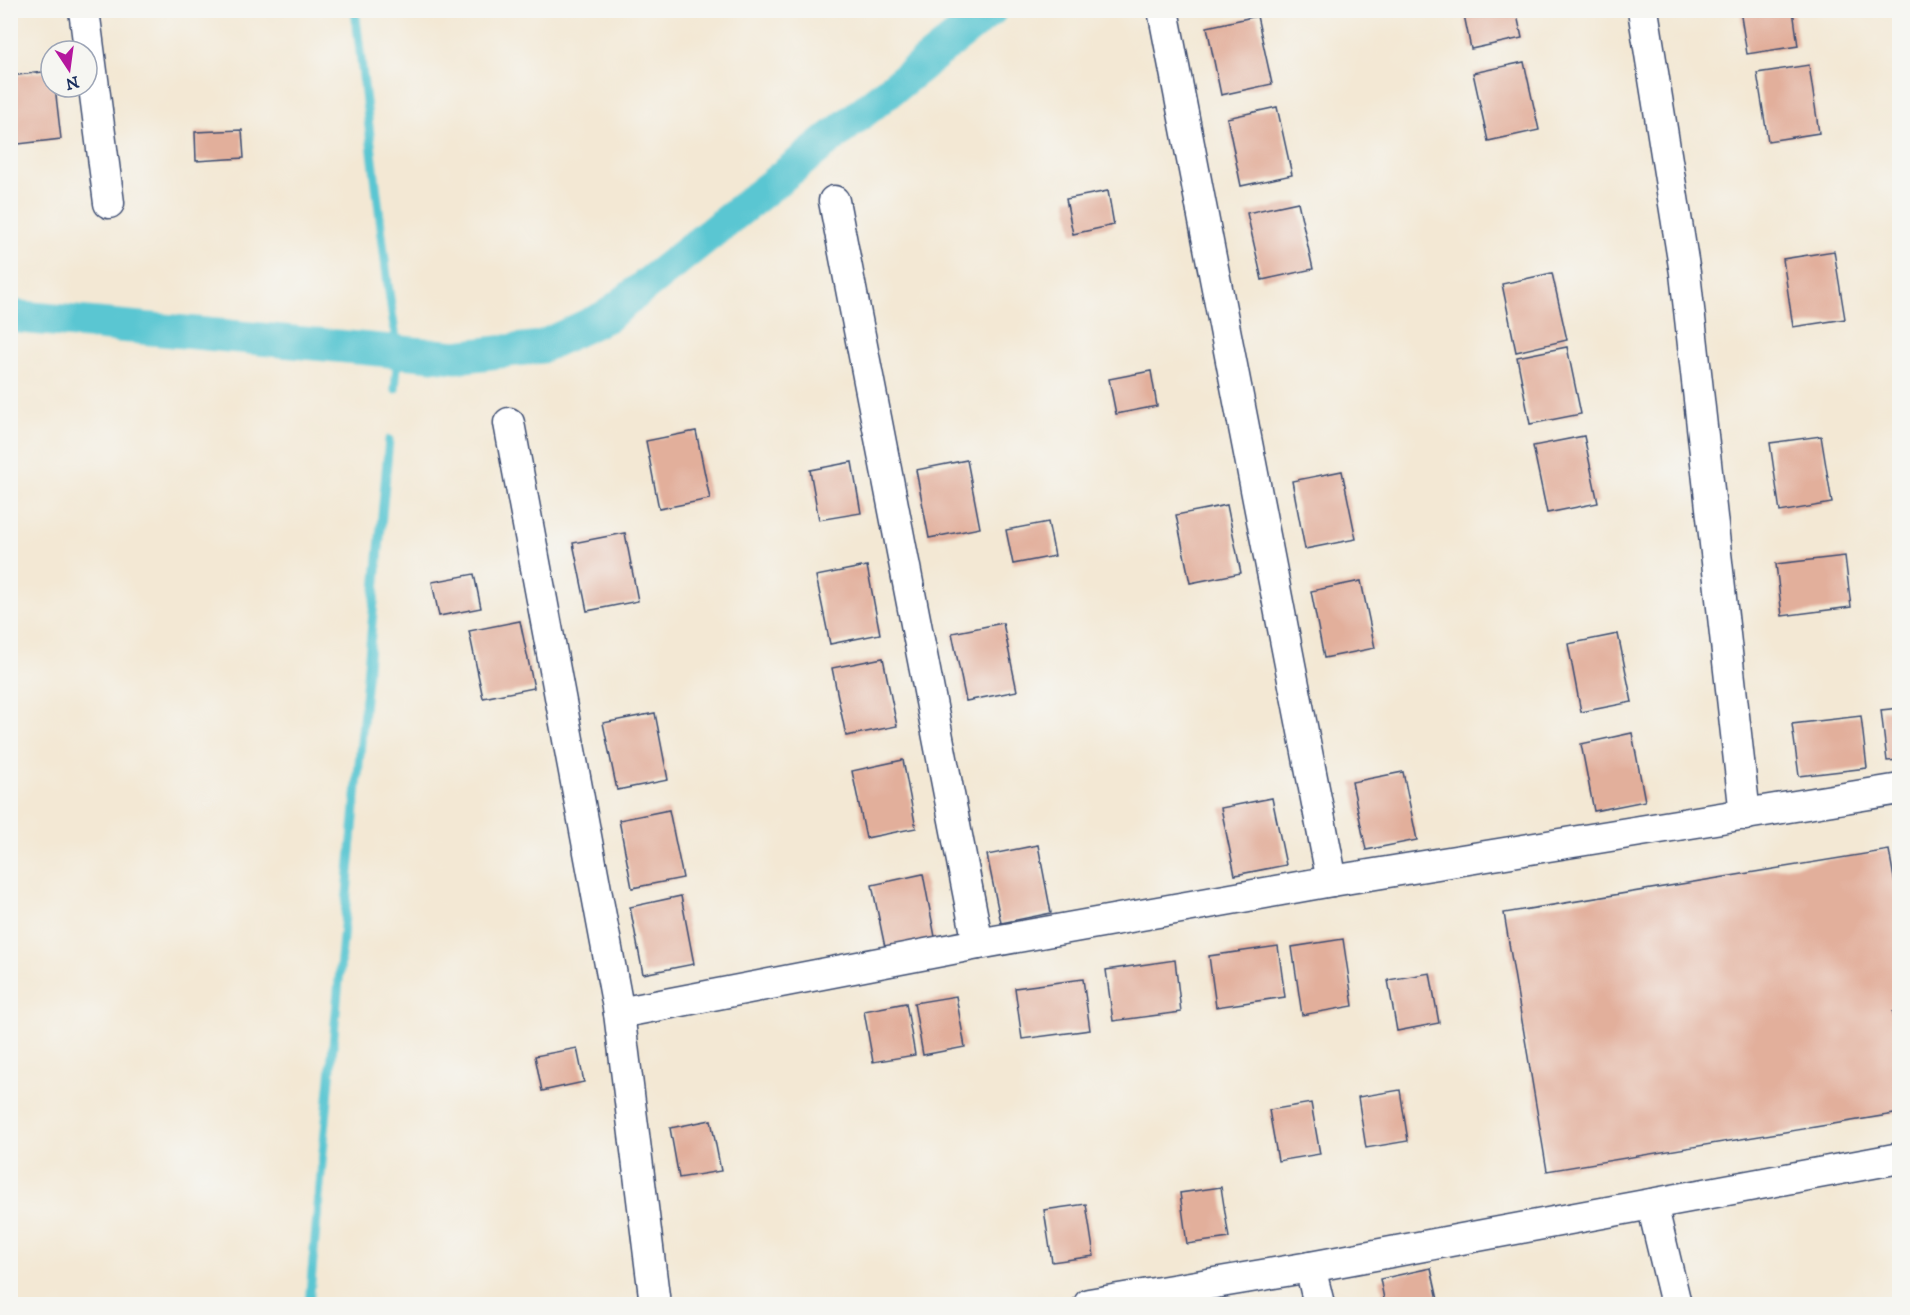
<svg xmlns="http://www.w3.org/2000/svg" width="1910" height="1315" font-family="'IM FELL DW Pica',serif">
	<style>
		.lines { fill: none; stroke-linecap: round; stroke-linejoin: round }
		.stream { stroke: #5ac6d2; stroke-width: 9 }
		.canal { stroke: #5ac6d2; stroke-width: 33 }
		.building { fill: #e2af9b }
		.street-casing { stroke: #3b4b70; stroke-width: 33 }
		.street { stroke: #fff; stroke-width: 30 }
	</style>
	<rect width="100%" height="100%" fill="#f6f6f2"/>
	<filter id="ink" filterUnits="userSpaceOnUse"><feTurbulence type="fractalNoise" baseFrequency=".0167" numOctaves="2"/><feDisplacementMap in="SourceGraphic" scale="12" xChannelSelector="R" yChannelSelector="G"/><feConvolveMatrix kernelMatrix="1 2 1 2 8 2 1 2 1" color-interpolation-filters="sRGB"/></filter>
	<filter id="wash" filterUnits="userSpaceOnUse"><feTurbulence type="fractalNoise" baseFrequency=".008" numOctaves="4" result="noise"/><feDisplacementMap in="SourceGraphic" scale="24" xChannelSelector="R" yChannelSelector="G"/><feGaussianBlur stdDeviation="1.35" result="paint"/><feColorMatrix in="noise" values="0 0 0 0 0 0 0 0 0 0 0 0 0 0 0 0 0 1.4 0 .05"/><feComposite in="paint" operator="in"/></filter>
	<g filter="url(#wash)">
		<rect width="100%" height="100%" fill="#f3e8d4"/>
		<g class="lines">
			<g class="stream">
				<path d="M355 10 388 285 398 353 395 389"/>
				<path d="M309 1304 389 440"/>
			</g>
			<path class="canal" d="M10 316 456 357 541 347 607 316 991 10"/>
		</g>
		<g id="blocks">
			<g class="building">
				<path d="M1463 10H1516L1522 38 1471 49Z"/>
				<path d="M1740 10H1793L1798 46 1747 54Z"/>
				<path d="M1257 16 1272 84 1221 95 1207 27Z"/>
				<path d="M1524 62 1539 130 1488 141 1473 73Z"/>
				<path d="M1809 65 1819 133 1768 141 1757 73Z"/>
				<path d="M51 71V87H55L61 139 10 145V76Z"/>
				<path d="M1277 107 1292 175 1241 186 1227 118Z"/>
				<path d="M242 130 244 158 196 161 195 132Z"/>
				<path d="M1108 191 1114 225 1073 234 1066 199Z"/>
				<path d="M1298 202 1313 269 1262 280 1247 213Z"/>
				<path d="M1834 251 1845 319 1793 327 1783 259Z"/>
				<path d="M1552 273 1567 340 1516 352 1502 284Z"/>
				<path d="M1567 347 1581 414 1530 424 1517 357Z"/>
				<path d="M1151 371 1157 406 1116 414 1109 379Z"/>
				<path d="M696 431 710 499 659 509 646 441Z"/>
				<path d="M1584 436 1598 503 1547 513 1533 446Z"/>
				<path d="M1821 436 1832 503 1780 512 1770 443Z"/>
				<path d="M967 460 980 528 929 538 916 470Z"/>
				<path d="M852 462 861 513 819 520 810 470Z"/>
				<path d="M1342 471 1356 539 1305 549 1292 481Z"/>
				<path d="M1227 505 1241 573 1190 583 1176 515Z"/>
				<path d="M1048 522 1055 556 1013 564 1006 530Z"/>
				<path d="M625 533 638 601 587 611 573 543Z"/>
				<path d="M1845 556 1851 607 1782 616 1776 564Z"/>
				<path d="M867 566 880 634 830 644 816 576Z"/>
				<path d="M474 574 481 608 439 616 432 582Z"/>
				<path d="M1361 581 1375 648 1324 658 1311 591Z"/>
				<path d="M520 621 534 688 483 698 469 631Z"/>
				<path d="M1003 623 1017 691 966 701 952 633Z"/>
				<path d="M1618 634 1632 702 1581 712 1568 644Z"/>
				<path d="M883 658 897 726 846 736 832 668Z"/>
				<path d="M1900 708V760L1887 761 1881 710Z"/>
				<path d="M655 713 668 780 617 790 603 723Z"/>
				<path d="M1861 716 1867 768 1799 776 1792 724Z"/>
				<path d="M1632 733 1645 801 1594 811 1581 744Z"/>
				<path d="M903 760 916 828 866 838 852 771Z"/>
				<path d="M1403 772 1417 840 1366 850 1352 782Z"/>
				<path d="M1272 798 1286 865 1235 875 1221 808Z"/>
				<path d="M669 810 683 878 632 888 619 820Z"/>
				<path d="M1038 845 1051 913 1001 923 987 855Z"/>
				<path d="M1889 850 1900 912V1011L1893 1012 1900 1051V1113L1547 1171 1504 913Z"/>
				<path d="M923 874 936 942 886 952 872 885Z"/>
				<path d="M681 896 694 964 643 974 630 907Z"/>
				<path d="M1343 939 1353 1006 1302 1015 1292 947Z"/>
				<path d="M1278 946 1285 997 1216 1007 1209 956Z"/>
				<path d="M1175 960 1181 1012 1113 1021 1106 970Z"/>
				<path d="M1430 973 1439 1023 1397 1031 1388 980Z"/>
				<path d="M1083 979 1090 1030 1022 1039 1015 988Z"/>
				<path d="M956 996 965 1047 923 1055 914 1003Z"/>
				<path d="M906 1003 915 1055 873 1062 864 1011Z"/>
				<path d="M577 1048 584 1082 542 1091 535 1056Z"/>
				<path d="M1400 1090 1408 1141 1366 1148 1358 1097Z"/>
				<path d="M1311 1103 1320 1154 1278 1161 1269 1110Z"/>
				<path d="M711 1120 721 1171 679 1178 670 1128Z"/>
				<path d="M1221 1187 1229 1238 1187 1244 1180 1193Z"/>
				<path d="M1086 1204 1094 1256 1052 1262 1044 1210Z"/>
				<path d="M1431 1268 1439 1304H1385L1380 1279Z"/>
			</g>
		</g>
	</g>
	<g filter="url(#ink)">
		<use href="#blocks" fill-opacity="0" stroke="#3b4b70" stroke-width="1.5"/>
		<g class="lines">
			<defs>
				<g id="street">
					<path d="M84 10 109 203"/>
					<path d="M1163 10 1332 881"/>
					<path d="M1643 10 1685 273 1745 815"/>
					<path d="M834 201 978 944"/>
					<path d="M509 423 619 1013 655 1304"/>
					<path d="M619 1013 978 944 1332 881 1900 789"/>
					<path d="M1652 1204 1676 1304"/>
					<path d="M1310 1267 1319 1304"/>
					<path d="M1089 1304 1310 1267 1900 1158"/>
				</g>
			</defs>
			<use href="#street" class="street-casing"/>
			<use href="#street" class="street"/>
		</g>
	</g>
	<rect width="1910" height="1315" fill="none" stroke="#f6f6f2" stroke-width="36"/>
	<g transform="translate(69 69) rotate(167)"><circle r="28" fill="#f6f6f2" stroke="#9ea6b7" stroke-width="1.5"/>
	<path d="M0-4.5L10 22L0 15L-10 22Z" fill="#b5179e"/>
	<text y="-9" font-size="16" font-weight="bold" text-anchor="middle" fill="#1b2f5e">N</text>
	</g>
</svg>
